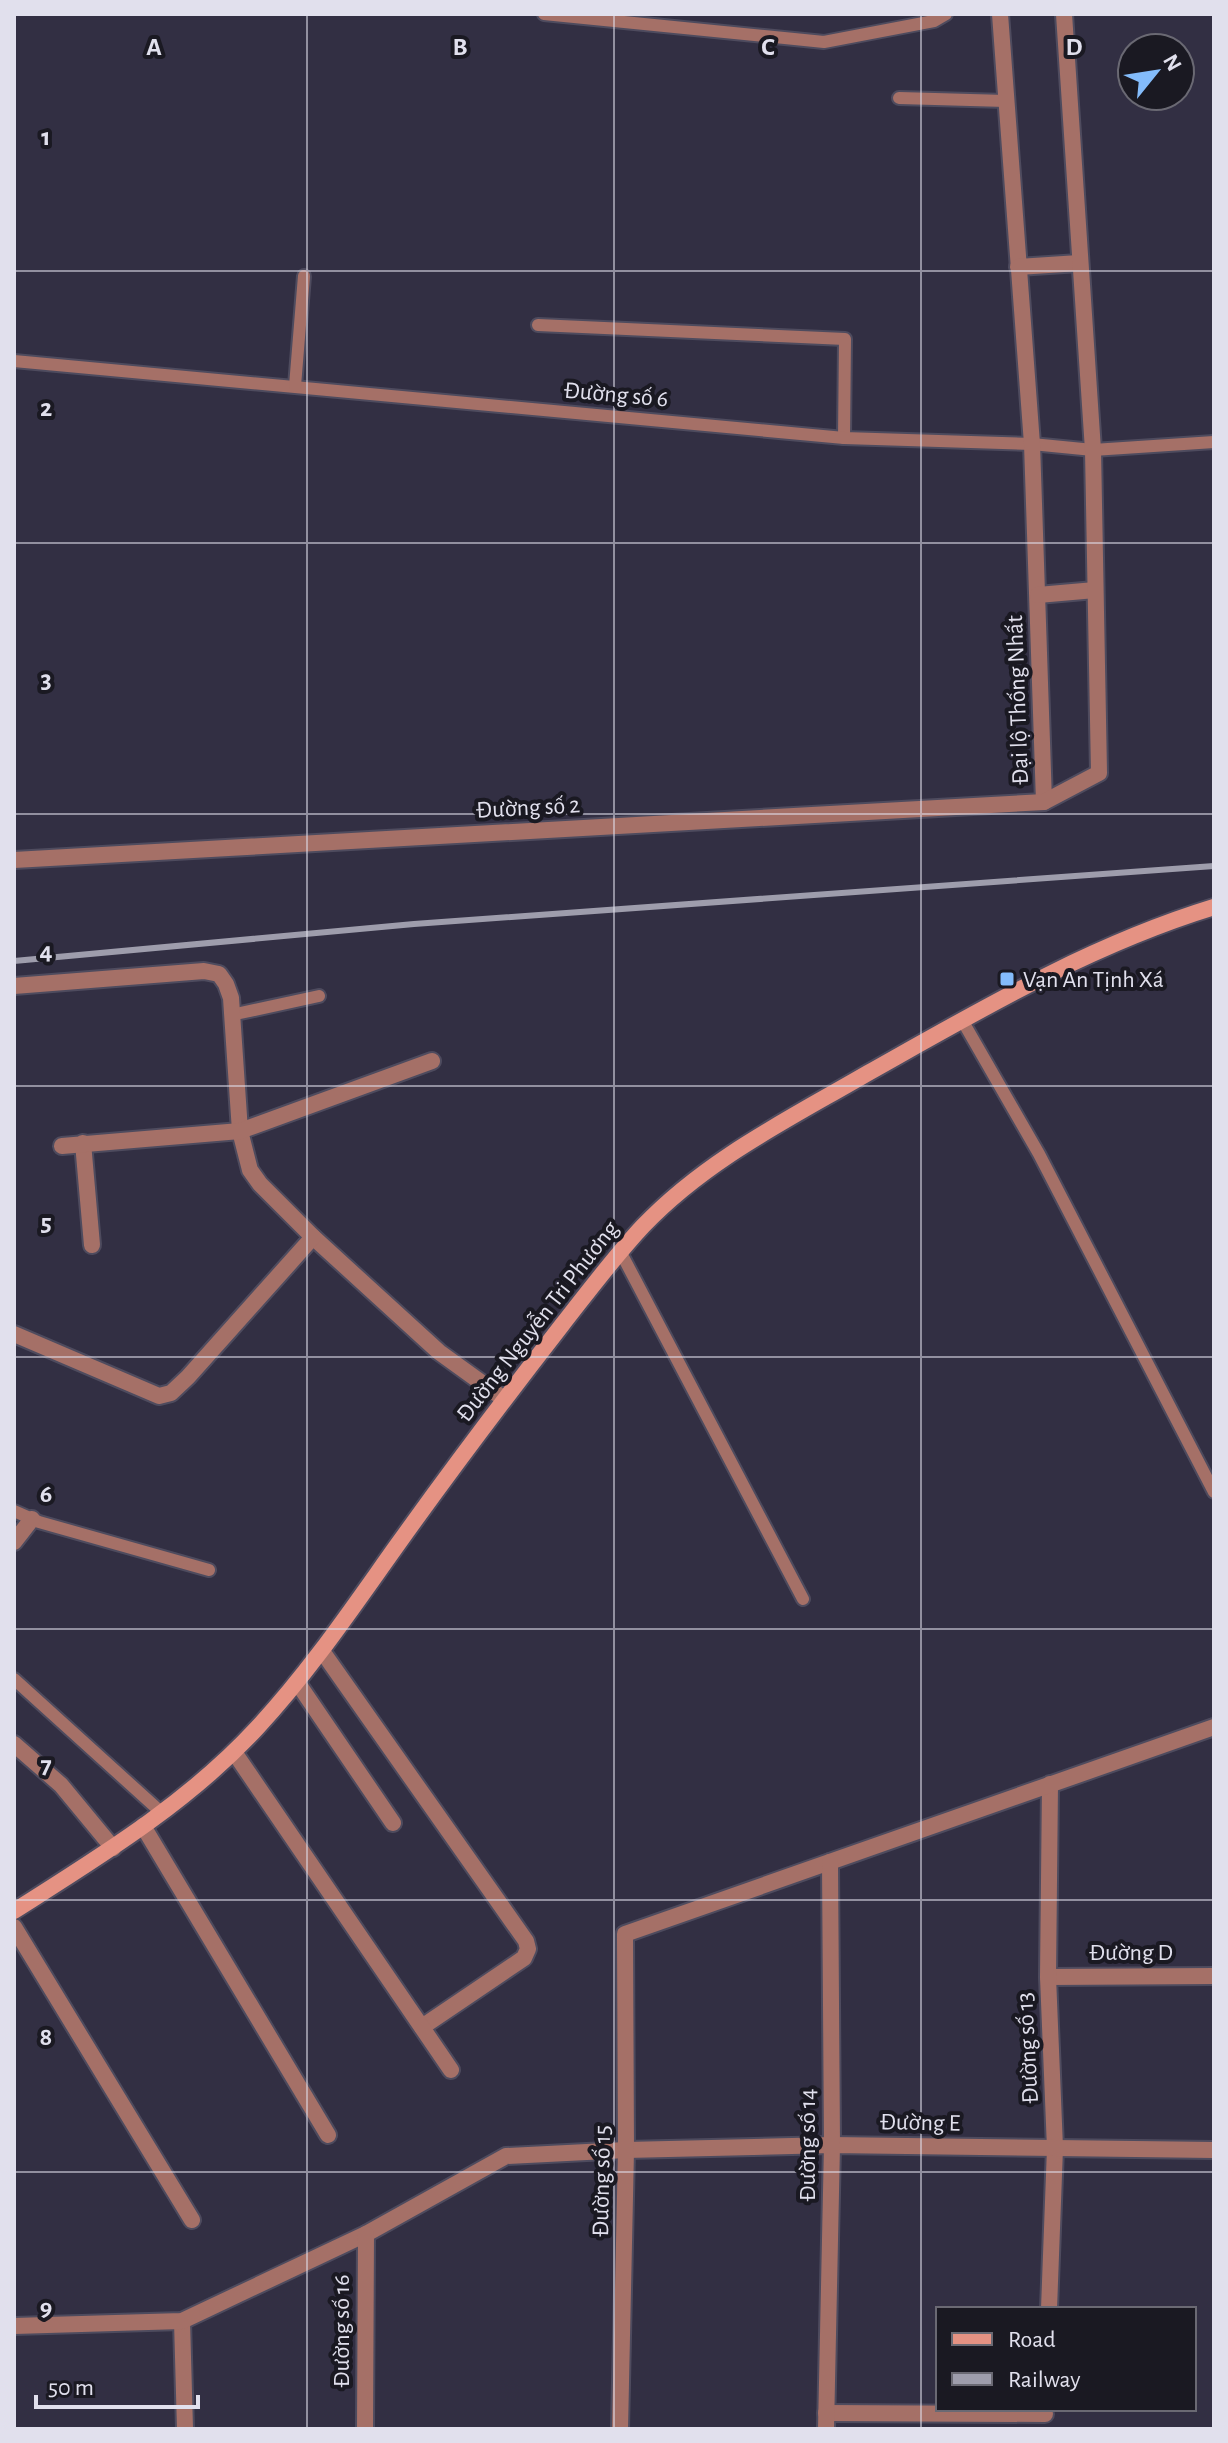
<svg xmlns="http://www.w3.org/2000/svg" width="1228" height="2443" font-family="'Alegreya Sans',sans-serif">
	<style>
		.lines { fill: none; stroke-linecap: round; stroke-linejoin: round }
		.service-casing { stroke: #4e4b5e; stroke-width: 16 }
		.minor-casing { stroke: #4e4b5e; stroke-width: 20 }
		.tertiary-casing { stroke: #4e4b5e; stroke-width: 20 }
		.secondary-casing { stroke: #4e4b5e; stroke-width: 20 }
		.service { stroke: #a57067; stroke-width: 12 }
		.minor { stroke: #a57067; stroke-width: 16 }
		.tertiary { stroke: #a57067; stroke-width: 16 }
		.secondary { stroke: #e59283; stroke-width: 16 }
		.rail { stroke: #9e9dac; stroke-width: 6 }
		.grid { fill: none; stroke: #e1e0ed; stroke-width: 2; stroke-opacity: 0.55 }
		.poi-dot { fill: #84bcfb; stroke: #1a1922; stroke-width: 3 }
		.labels { text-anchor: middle; stroke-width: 8; stroke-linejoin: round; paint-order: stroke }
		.street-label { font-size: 24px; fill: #e1e0ed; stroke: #1a1922 }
		.poi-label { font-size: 24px; fill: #e1e0ed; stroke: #1a1922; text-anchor: start }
		.grid-label { font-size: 26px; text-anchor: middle; font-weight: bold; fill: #e1e0ed; stroke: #1a1922; stroke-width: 8; stroke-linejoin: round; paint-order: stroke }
	</style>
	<rect width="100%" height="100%" fill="#322f43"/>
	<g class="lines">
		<defs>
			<g id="service">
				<path d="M544 14 824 42 934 21 946 14"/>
				<path d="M899 98 1006 101"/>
				<path d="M538 325 845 339 844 438"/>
				<path d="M14 361 844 438 1032 444 1093 450 1214 442"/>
				<path d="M295 386 304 276"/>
				<path d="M231 1015 319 996"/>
				<path d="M962 1020 1039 1154 1214 1492"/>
				<path d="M620 1251 803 1599"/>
				<path d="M14 1511 39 1522 209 1570"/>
				<path d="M14 1679 162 1813"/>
			</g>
			<g id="minor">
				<path d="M14 986 204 971 219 974 226 984 231 998 240 1131 250 1170 260 1184 313 1237 439 1352 504 1399"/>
				<path d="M83 1143 92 1245"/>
				<path d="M62 1146 240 1131 432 1061"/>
				<path d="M14 1334 159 1396 171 1393 188 1377 313 1237"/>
				<path d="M14 1542 32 1519"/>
				<path d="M322 1651 526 1941 528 1949 524 1958 422 2027"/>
				<path d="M297 1682 393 1823"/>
				<path d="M14 1744 61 1785 113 1848"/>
				<path d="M234 1752 451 2070"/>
				<path d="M143 1826 328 2135"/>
				<path d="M14 1927 192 2220"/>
				<path d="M1048 1977 1214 1976"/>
				<path d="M1049 2309 1055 2148 1048 1977 1050 1784"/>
				<path d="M182 2321 185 2429"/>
				<path d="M14 2326 182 2321 366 2234 506 2156 626 2150 832 2145 1214 2150"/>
				<path d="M826 2413 1045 2414"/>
				<path d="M365 2429 366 2234"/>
				<path d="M620 2429 626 2150 625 1934 1214 1727"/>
				<path d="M826 2429 832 2145 830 1862"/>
			</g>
			<g id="tertiary">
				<path d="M1000 14 1032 444 1044 802"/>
				<path d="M1018 267 1079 263"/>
				<path d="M1038 595 1095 590"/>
				<path d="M14 860 1044 802 1099 773 1093 450 1064 14"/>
			</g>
			<path id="secondary" d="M14 1911C99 1857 188 1803 257 1728 310 1671 353 1607 398 1544 451 1470 506 1397 562 1325 588 1292 614 1257 643 1226 707 1159 789 1119 868 1073 980 1010 1090 945 1214 907"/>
		</defs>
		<use href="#service" class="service-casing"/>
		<use href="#minor" class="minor-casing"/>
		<use href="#tertiary" class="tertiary-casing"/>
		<use href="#secondary" class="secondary-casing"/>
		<use href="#service" class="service"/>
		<use href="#minor" class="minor"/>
		<use href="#tertiary" class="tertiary"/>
		<use href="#secondary" class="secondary"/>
		<path class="rail" d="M14 961 414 924 1214 866"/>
	</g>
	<path class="grid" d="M307 14V2429M614 14V2429M921 14V2429M14 271H1214M14 543H1214M14 814H1214M14 1086H1214M14 1357H1214M14 1629H1214M14 1900H1214M14 2172H1214"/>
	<rect class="poi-dot" x="999" y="971" width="16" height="16" rx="4"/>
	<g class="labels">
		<g class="street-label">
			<text transform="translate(616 394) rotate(5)" y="8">Đường số 6</text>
			<text transform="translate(1017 700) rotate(-92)" y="8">Đại lộ Thống Nhất</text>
			<text transform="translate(528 807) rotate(-3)" y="8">Đường số 2</text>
			<text transform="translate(537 1321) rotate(-52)" y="8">Đường Nguyễn Tri Phương</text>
			<text x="1131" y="1960">Đường D</text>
			<text transform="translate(1027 2048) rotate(-93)" y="8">Đường số 13</text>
			<text transform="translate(920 2122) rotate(1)" y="8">Đường E</text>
			<text transform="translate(807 2145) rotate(-90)" y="8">Đường số 14</text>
			<text transform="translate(601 2181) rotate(-89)" y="8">Đường số 15</text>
			<text transform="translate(341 2331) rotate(-90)" y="8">Đường số 16</text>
		</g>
		<g class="poi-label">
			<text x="1023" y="987">Vạn An Tịnh Xá</text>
		</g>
	</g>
	<g class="grid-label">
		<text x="154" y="55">A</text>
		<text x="460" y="55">B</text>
		<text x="768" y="55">C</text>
		<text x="1074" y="55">D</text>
		<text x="46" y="145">1</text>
		<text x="46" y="416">2</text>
		<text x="46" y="688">3</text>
		<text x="46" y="959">4</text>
		<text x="46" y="1231">5</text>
		<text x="46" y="1502">6</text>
		<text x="46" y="1773">7</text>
		<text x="46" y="2045">8</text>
		<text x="46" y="2316">9</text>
	</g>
	<rect width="1228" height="2443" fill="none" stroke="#e1e0ed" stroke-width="32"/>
	<rect x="936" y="2307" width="260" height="104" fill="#1a1922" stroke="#6a6973" stroke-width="2"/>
	<rect x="952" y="2333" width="40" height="12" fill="#e59283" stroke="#6a6973" stroke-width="2"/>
	<text x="1008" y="2347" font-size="24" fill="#e1e0ed">Road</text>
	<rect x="952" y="2373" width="40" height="12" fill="#9e9dac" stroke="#6a6973" stroke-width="2"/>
	<text x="1008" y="2387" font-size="24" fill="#e1e0ed">Railway</text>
	<g transform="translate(1156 72) rotate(60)"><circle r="38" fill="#1a1922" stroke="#6a6973" stroke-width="2"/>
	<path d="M0-6L14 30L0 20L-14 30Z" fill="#84bcfb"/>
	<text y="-12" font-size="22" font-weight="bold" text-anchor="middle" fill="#e1e0ed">N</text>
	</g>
	<path d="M36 2395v12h162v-12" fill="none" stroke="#e1e0ed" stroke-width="4"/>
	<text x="48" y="2395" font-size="24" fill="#e1e0ed" stroke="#1a1922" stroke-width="6" paint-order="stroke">50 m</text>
</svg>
